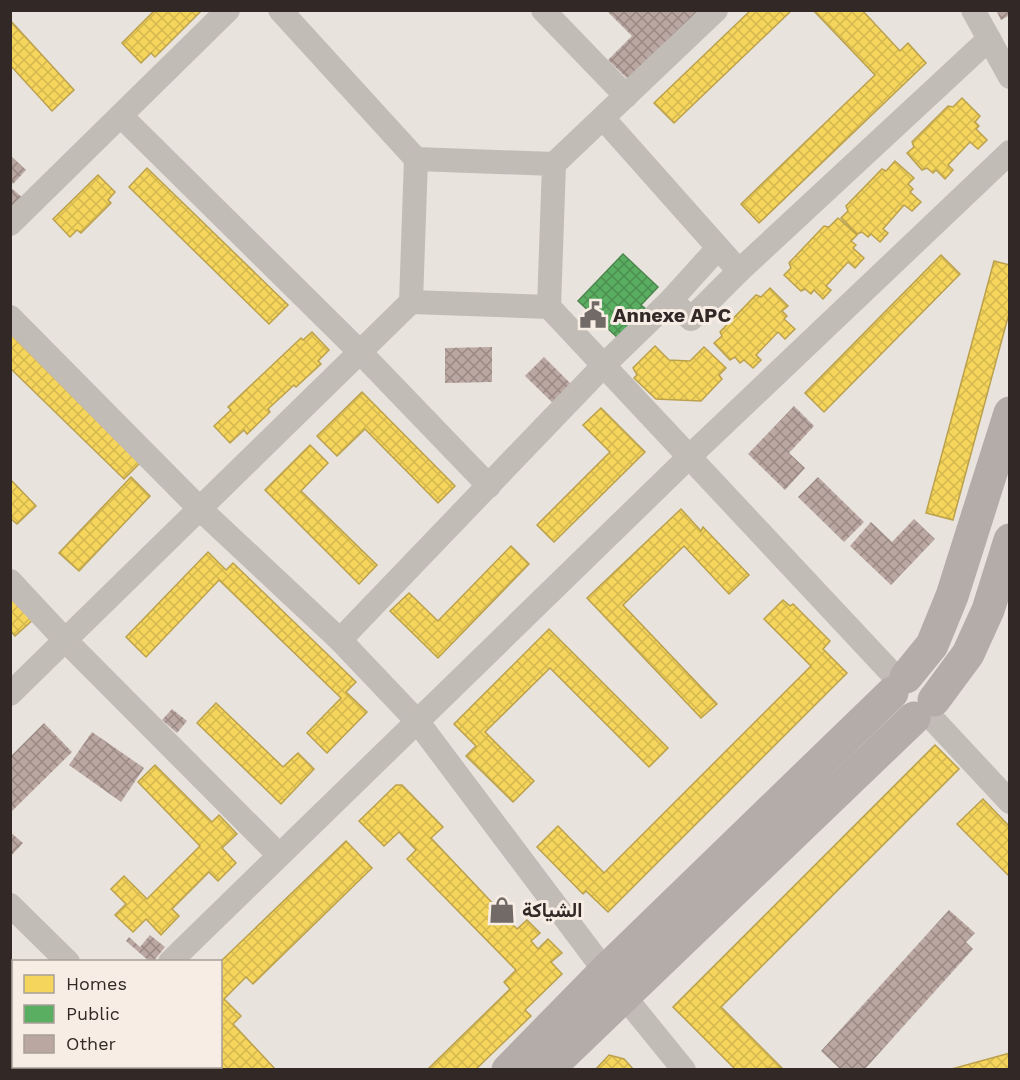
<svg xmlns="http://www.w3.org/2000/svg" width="1020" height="1080" font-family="'Work Sans',Vazirmatn,sans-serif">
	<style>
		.homes { fill: url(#homes-cross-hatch); stroke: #bba14c; stroke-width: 1.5 }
		.public { fill: url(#public-cross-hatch); stroke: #4e864f; stroke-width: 1.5 }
		.building { fill: url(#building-cross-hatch) }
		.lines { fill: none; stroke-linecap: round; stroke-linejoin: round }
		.street { stroke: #c2bcb7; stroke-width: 24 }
		.secondary { stroke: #b3aca8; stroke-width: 33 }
		.labels { text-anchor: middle; stroke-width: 6; stroke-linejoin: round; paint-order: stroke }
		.poi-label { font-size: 20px; font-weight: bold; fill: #322926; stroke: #f7ede4; text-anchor: start }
	</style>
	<defs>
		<pattern id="homes-cross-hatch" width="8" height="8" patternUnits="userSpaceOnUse" patternTransform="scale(1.5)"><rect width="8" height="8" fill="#f6d55c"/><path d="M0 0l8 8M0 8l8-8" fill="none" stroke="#d3b750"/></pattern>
		<pattern id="public-cross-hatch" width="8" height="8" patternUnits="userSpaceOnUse" patternTransform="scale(1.5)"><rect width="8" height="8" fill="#5aae61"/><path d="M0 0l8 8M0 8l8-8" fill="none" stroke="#4b8e50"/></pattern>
		<pattern id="building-cross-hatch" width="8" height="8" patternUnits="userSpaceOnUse" patternTransform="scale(1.5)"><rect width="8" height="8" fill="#bba7a1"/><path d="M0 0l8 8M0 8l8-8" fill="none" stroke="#998883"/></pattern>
	</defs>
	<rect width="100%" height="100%" fill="#e9e3de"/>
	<g class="homes">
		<path d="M155 10H202L155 57 151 53 141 63 122 43Z"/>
		<path d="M751 10H792L674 123 654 103Z"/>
		<path d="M813 10H862L900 51 908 43 926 63 759 223 741 204 875 75Z"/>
		<path d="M10 20 74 90 52 111 10 65Z"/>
		<path d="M962 98 980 116 975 122 979 126 976 129 987 140 978 149 970 142 948 165 953 170 945 179 936 170 933 173 927 168 922 170 907 153 914 147 912 142 948 106 953 107Z"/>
		<path d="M895 161 914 178 908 184 913 189 910 192 921 202 912 211 904 205 883 229 888 233 880 242 871 234 868 237 862 232 857 234 841 218 848 211 846 206 882 169 886 171Z"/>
		<path d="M147 168 288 305 269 324 129 187Z"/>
		<path d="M98 175 115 192 108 200 111 203 81 233 77 230 70 237 53 219Z"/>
		<path d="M838 218 857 235 851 241 856 245 853 248 864 258 855 268 848 262 826 286 831 290 823 299 814 290 811 294 805 289 801 291 784 275 791 268 789 263 824 226 829 227Z"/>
		<path d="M941 255 960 274 824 412 805 393Z"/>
		<path d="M994 261 1010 265V310L953 520 926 513Z"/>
		<path d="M770 288 788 306 782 311 787 316 784 319 795 329 785 339 778 332 756 355 761 360 753 368 744 360 740 363 735 357 730 360 714 343 722 336 720 332 756 295 761 297Z"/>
		<path d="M10 329 143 460 124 479 10 368Z"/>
		<path d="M312 332 329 350 318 361 321 364 296 387 294 385 268 409 270 412 247 434 244 430 230 443 214 426 231 410 228 407 301 338 303 340Z"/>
		<path d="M655 346 669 360 690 361 704 347 726 368 719 375 722 379 701 401 656 399 634 378 637 375 633 368Z"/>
		<path d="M362 392 455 486 438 503 365 429 337 456 317 436Z"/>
		<path d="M601 408 645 452 554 542 537 525 610 452 583 425Z"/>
		<path d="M310 445 328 463 301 491 377 565 359 584 265 490Z"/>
		<path d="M131 477 150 496 79 571 59 553Z"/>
		<path d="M10 479 36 506 17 524 10 518Z"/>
		<path d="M681 509 701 531 703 527 749 575 729 594 684 546 623 605 717 704 701 718 587 598Z"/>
		<path d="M511 546 529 564 438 658 390 611 409 593 438 621Z"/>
		<path d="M208 552 226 570 233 563 356 682 346 692 367 712 327 753 307 733 341 698 219 580 146 657 126 637Z"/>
		<path d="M10 590 35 618 15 636 10 630Z"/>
		<path d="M783 600 790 606 793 604 830 641 823 649 847 673 608 912 586 891 583 894 537 847 558 826 604 873 811 666 764 619Z"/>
		<path d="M549 629 668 748 649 767 550 668 485 732 534 781 513 802 466 756 476 746 454 724Z"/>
		<path d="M216 703 283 767 298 753 314 769 281 804 197 723Z"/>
		<path d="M935 745 959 769 721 1007 782 1068 736 1070 673 1007Z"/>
		<path d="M155 765 212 822 219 815 237 834 222 848 236 863 218 881 209 872 172 909 179 916 161 935 146 919 133 932 115 915 126 904 111 889 124 876 147 899 200 846 138 782Z"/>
		<path d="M396 785H402L443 827 431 838 517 929 527 920 540 933 531 941 538 949 548 939 562 953 551 962 562 974 525 1010 531 1016 475 1070H427L510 989 504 982 516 970 407 859 416 850 399 832 384 846 359 821Z"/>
		<path d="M983 799 1010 827V877L957 824Z"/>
		<path d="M346 841 372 868 253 984 246 977 224 999 241 1016 233 1024 276 1070H224L220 1066V962Z"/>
		<path d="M1010 1053V1070H948Z"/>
		<path d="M609 1055 624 1059 634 1070H595Z"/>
	</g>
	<path class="public" d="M623 254 658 287 641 305 646 309 619 339 578 301Z"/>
	<g class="building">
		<path d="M606 10 668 11 702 10 633 84 608 60 632 36Z"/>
		<path d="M996 10H1010V15L1001 20Z"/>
		<path d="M10 155 26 170 13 184 10 181Z"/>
		<path d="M10 187 23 198 10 211Z"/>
		<path d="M492 347V382L445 383V348Z"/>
		<path d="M544 357 575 388 557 407 525 376Z"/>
		<path d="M794 406 814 426 789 453 805 468 785 490 748 454Z"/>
		<path d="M818 477 864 522 844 542 798 497Z"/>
		<path d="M914 519 935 539 891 585 850 546 871 522 892 542Z"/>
		<path d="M172 709 187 721 177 733 162 720Z"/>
		<path d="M44 723 72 752 10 813V757Z"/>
		<path d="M92 732 144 768 121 802 69 765Z"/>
		<path d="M10 832 23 843 10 857Z"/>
		<path d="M949 910 975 933 966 942 973 949 864 1070H841L821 1051Z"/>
		<path d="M150 935 165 947 153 962H150L126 941 129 937 140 947Z"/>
		<path d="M14 1018V1054L10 1051V1021Z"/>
	</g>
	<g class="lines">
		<g class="street">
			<path d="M280 10 416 159"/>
			<path d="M543 10 626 96"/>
			<path d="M973 10 1010 77"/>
			<path d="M121 116 360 352 489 486"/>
			<path d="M603 118 739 271 989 39"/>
			<path d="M554 164 716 10"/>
			<path d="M10 224 228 10"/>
			<path d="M718 248 671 300 691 319 739 271"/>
			<path d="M549 307 899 681"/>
			<path d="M10 317 200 509 340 640 417 721 623 995 684 1070"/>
			<path d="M10 581 65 640 279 855"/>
			<path d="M340 640 604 365 671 300"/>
			<path d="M10 694 411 302 416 159 554 164 549 307 411 302"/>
			<path d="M927 713 1010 802"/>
			<path d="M10 905 68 962"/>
			<path d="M170 962 690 456 1010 152"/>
			<path d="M173 1066 176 1070"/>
			<path d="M65 1070 68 1066"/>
		</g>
		<g class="secondary">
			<path d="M906 677 932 645 952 596 1010 413"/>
			<path d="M934 700 968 654 988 610 1010 540"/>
			<path d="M508 1070 605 971 892 693"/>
			<path d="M547 1070 914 718"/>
		</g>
	</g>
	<defs>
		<symbol id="civic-bare" viewBox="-9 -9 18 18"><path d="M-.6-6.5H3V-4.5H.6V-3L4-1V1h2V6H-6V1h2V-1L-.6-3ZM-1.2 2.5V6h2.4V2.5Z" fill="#726a66" stroke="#f7ede4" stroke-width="2.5" paint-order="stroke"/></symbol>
		<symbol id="shop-bare" viewBox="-9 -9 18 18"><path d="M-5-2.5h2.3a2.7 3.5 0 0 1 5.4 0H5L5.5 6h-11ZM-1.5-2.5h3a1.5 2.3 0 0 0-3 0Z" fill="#726a66" stroke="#f7ede4" stroke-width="2.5" paint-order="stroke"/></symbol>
	</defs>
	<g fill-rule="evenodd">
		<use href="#civic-bare" x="574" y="296" width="38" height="38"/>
		<use href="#shop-bare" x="483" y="891" width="38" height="38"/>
	</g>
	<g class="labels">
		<g class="poi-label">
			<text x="613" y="322">Annexe APC</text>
			<text x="522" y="917">الشياكة</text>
		</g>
	</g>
	<rect width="1020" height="1080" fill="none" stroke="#322926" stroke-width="24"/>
	<rect x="12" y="960" width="210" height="108" fill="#f7ede4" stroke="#a89f98" stroke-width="1.5"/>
	<rect x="24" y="975" width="30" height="18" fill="#f6d55c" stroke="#a89f98" stroke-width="1.5"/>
	<text x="66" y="990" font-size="18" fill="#322926">Homes</text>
	<rect x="24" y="1005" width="30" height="18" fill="#5aae61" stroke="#a89f98" stroke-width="1.5"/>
	<text x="66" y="1020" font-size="18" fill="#322926">Public</text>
	<rect x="24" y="1035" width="30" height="18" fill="#bba7a1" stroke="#a89f98" stroke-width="1.5"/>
	<text x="66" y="1050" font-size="18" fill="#322926">Other</text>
</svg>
